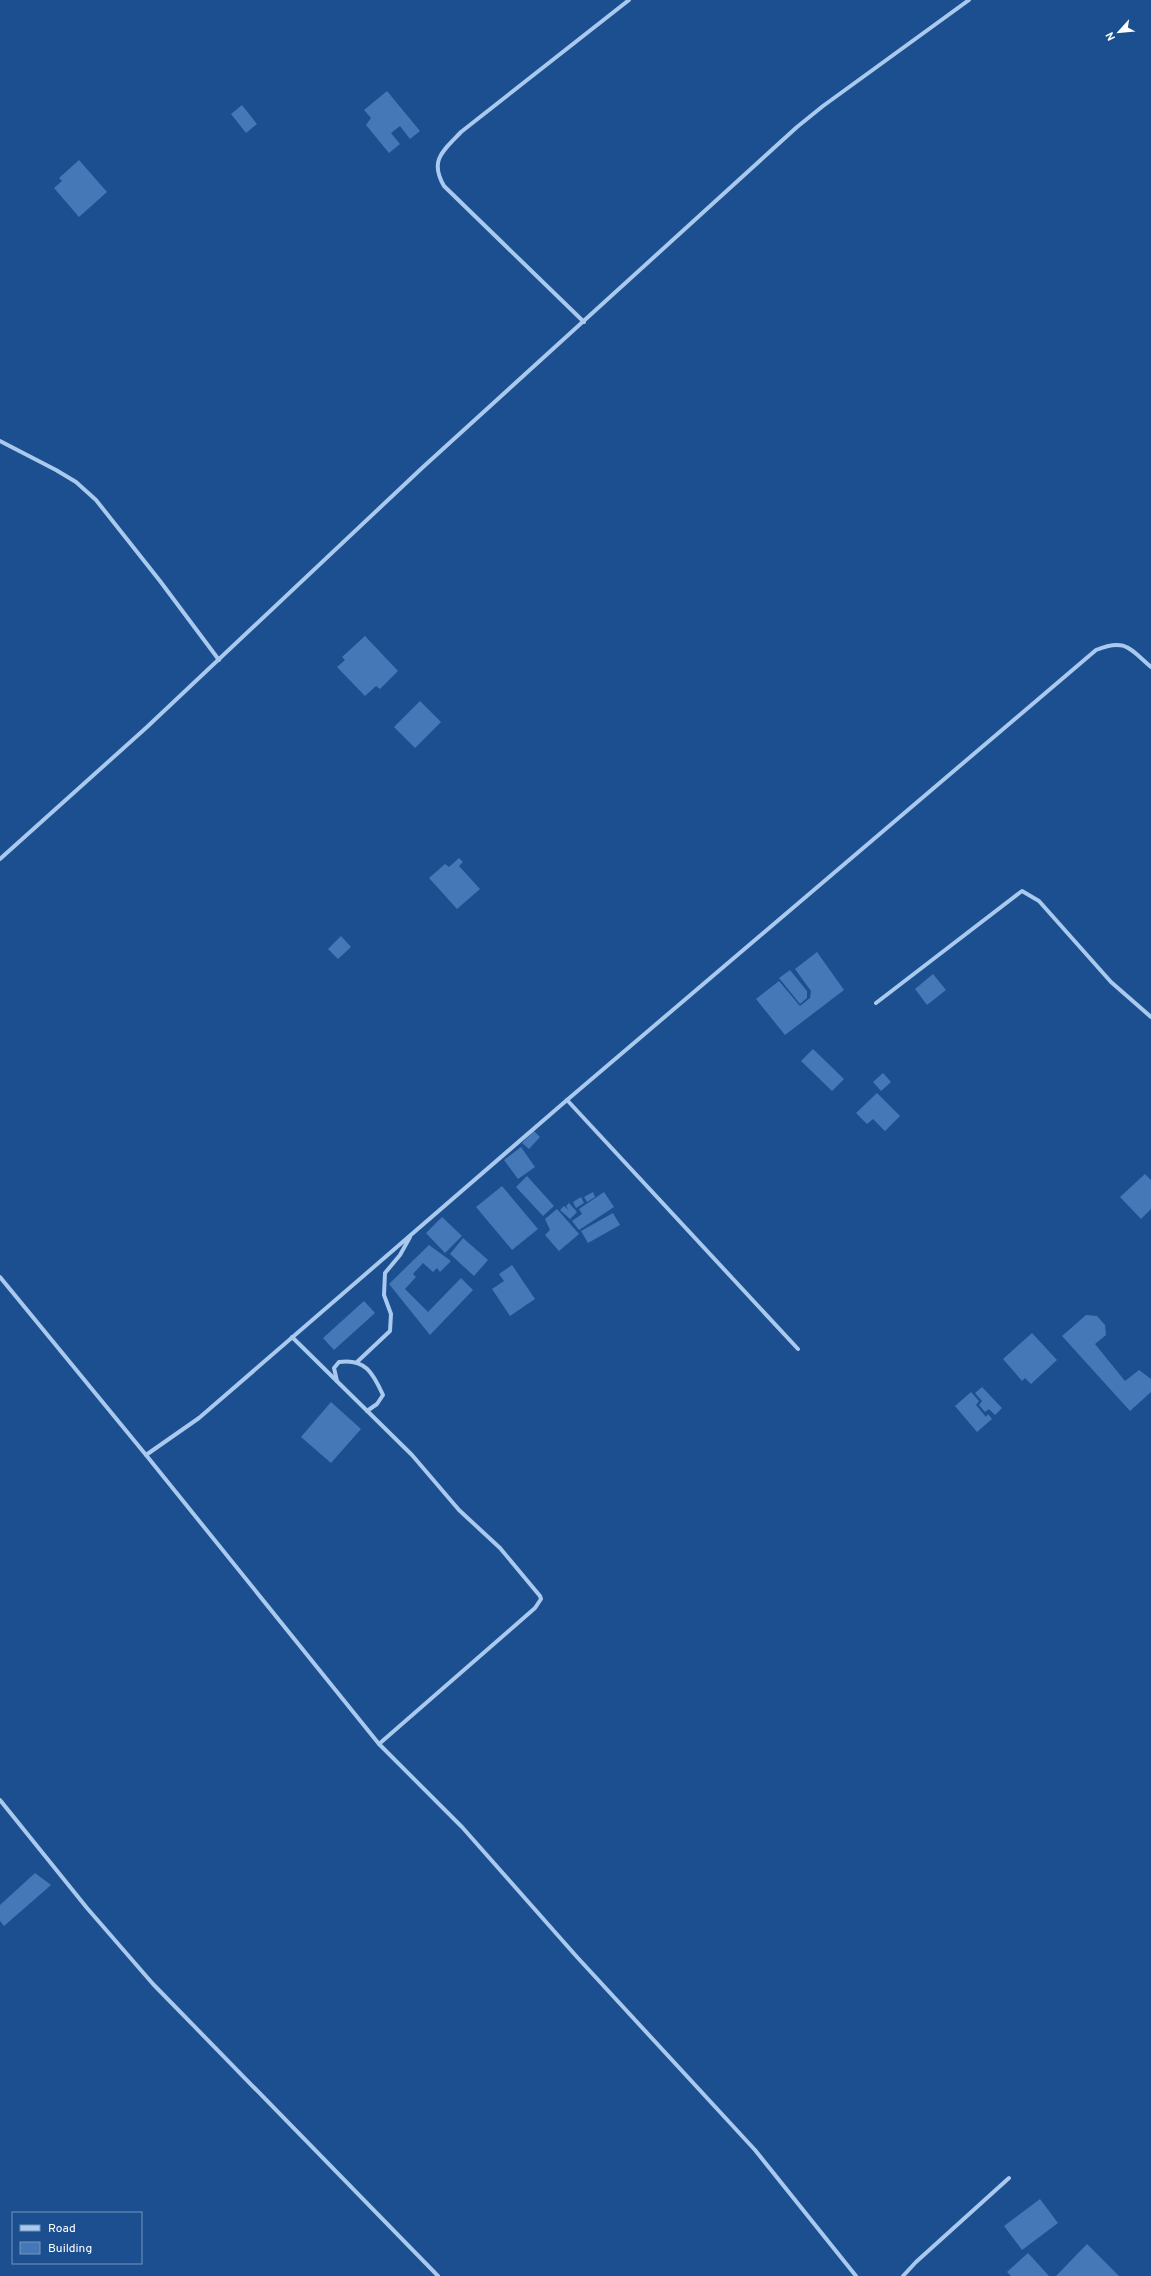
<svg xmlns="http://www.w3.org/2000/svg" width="1151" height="2276" font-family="Overpass,sans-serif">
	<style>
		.building { fill: #4478b7 }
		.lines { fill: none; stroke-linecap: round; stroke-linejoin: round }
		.minor { stroke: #a9c9ee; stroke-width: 4 }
	</style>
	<rect width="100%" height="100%" fill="#1b4f8f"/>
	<g class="building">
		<path d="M387 91 420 131 410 139 400 126 391 133 400 144 389 153 366 125 371 118 364 110Z"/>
		<path d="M242 105 257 124 246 133 231 114Z"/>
		<path d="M79 160 107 192 79 217 54 188 62 181 59 178Z"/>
		<path d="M365 636 398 671 380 689 376 686 365 696 337 667 345 660 342 657Z"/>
		<path d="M420 701 441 722 415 748 394 727Z"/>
		<path d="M459 858 463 862 459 866 480 889 457 909 429 878 445 864 449 867Z"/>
		<path d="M341 936 351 947 338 959 328 949Z"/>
		<path d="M817 952 844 990 785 1035 756 999 779 981 800 1006 810 998 811 991 795 969Z"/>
		<path d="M790 970 807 991V998L800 1004 779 978Z"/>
		<path d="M933 974 946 990 927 1005 915 989Z"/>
		<path d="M813 1049 844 1079 832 1091 801 1061Z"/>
		<path d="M883 1073 891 1082 881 1091 873 1082Z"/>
		<path d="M877 1093 900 1116 885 1131 873 1119 867 1124 856 1113Z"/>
		<path d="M534 1131 540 1137 529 1149 522 1143Z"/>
		<path d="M521 1147 535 1167 518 1179 504 1160Z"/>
		<path d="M1145 1174 1151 1180V1209L1141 1219 1120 1197Z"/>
		<path d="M527 1176 554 1206 543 1216 516 1187Z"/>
		<path d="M502 1186 538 1229 512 1250 476 1207Z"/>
		<path d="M593 1192 595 1197 587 1202 584 1197Z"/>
		<path d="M604 1192 614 1207 579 1230 572 1221 582 1214 579 1209Z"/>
		<path d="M581 1197 584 1203 576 1208 573 1202Z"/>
		<path d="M569 1203 577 1212 570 1219 560 1210 564 1206 569 1210 566 1206Z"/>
		<path d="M557 1209 579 1234 559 1251 545 1235 550 1230 545 1219Z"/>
		<path d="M613 1213 620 1225 588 1243 581 1231Z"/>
		<path d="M442 1217 462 1236 445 1253 426 1233Z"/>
		<path d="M463 1238 488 1260 474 1276 450 1254Z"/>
		<path d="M429 1245 451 1261 440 1272 437 1268 433 1272 423 1263 413 1274 416 1277 405 1289 428 1312 461 1278 473 1290 430 1335 389 1284Z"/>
		<path d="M512 1265 535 1299 510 1316 492 1289 504 1281 499 1274Z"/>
		<path d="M364 1301 375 1313 334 1350 323 1338Z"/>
		<path d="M1086 1315 1097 1316 1105 1325 1106 1335 1095 1344 1125 1381 1139 1370 1151 1379V1392L1130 1411 1062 1336Z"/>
		<path d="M1032 1333 1057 1360 1031 1384 1025 1378 1022 1381 1003 1359Z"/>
		<path d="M982 1387 1002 1408 995 1415 989 1409 985 1412 979 1405 982 1401 975 1393Z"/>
		<path d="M971 1392 979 1401 976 1405 986 1417 988 1414 992 1419 977 1432 955 1406Z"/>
		<path d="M331 1402 361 1429 331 1463 301 1437Z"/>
		<path d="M35 1873 51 1885 4 1926 0 1921V1905Z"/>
		<path d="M1040 2199 1058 2223 1022 2250 1004 2226Z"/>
		<path d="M1087 2244 1119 2276H1056Z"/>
		<path d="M1028 2253 1049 2276H1011L1007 2272Z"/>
	</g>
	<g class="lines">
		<g class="minor">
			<path d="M584 322 444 186C429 160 443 151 461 132L629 0"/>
			<path d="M0 441 56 470 76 482 96 500 160 581 219 660"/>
			<path d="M0 859 147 727 422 468 797 127 823 106 969 0"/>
			<path d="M876 1003 1022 891 1039 901 1111 982 1151 1017"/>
			<path d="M567 1100 798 1349"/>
			<path d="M0 1277 146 1455 199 1418 567 1100 1096 650C1125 638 1129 648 1151 667"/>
			<path d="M292 1337 412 1455 459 1510 500 1548 540 1596 541 1599 535 1608 379 1744"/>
			<path d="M357 1362 390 1331 391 1314 384 1295 385 1273 400 1255 410 1237"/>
			<path d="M337 1381 334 1368 339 1362C365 1358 373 1373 383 1395L377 1404 367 1411"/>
			<path d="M146 1455 379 1744 462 1827 577 1957 755 2150 856 2276"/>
			<path d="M0 1800 87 1908 153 1984 438 2276"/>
			<path d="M903 2276 916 2262 1009 2178"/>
		</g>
	</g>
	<rect x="12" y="2212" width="130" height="52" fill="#1b4f8f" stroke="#7695bc"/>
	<rect x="20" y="2225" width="20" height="6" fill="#a9c9ee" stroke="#7695bc"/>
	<text x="48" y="2232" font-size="12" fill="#ffffff">Road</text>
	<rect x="20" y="2242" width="20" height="12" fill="#4478b7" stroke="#7695bc"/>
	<text x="48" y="2252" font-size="12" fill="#ffffff">Building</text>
	<g transform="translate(1119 32) rotate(243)" stroke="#1b4f8f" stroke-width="3" paint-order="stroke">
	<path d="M0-3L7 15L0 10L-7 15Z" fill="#ffffff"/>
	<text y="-6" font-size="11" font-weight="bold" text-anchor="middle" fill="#ffffff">N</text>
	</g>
</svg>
